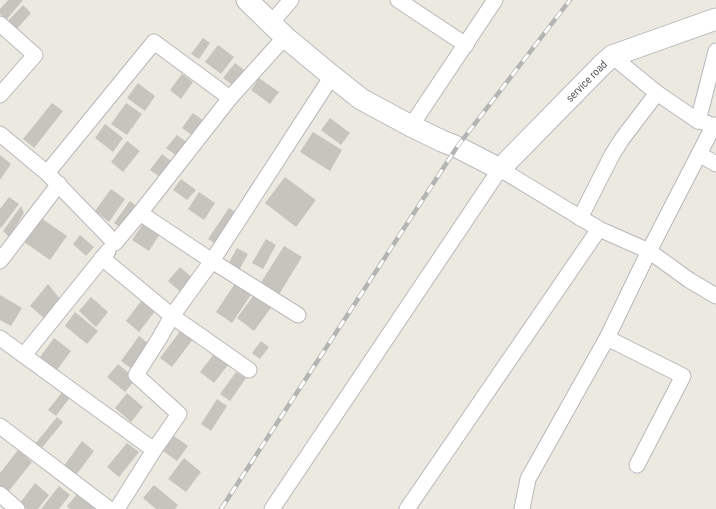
<svg xmlns="http://www.w3.org/2000/svg" width="716" height="509" font-family="'Roboto Condensed',sans-serif">
	<style>
		.building { fill: #c6c4bd }
		.lines { fill: none; stroke-linecap: round; stroke-linejoin: round }
		.street-casing { stroke: #b6b7bd; stroke-width: 17 }
		.secondary-casing { stroke: #b6b9bf; stroke-width: 23 }
		.street { stroke: #fff; stroke-width: 15 }
		.secondary { stroke: #fff; stroke-width: 21 }
		.rail-casing { stroke: #b3b4b4; stroke-width: 4.5 }
		.rail { stroke: #fff; stroke-width: 3; stroke-dasharray: 9; stroke-linecap: butt }
		.labels { text-anchor: middle; stroke-width: 3; stroke-linejoin: round; paint-order: stroke }
		.street-label { font-size: 11px; fill: #595c61; stroke: #fff }
	</style>
	<rect width="100%" height="100%" fill="#eceae0"/>
	<g class="building">
		<path d="M8 0H23L7 19 0 14V9Z"/>
		<path d="M23 5 31 13 15 31 7 22Z"/>
		<path d="M203 38 210 43 199 59 191 54Z"/>
		<path d="M218 45 234 57 221 74 205 62Z"/>
		<path d="M235 63 248 73 236 88 223 78Z"/>
		<path d="M182 74 193 82 181 99 170 90Z"/>
		<path d="M259 78 279 92 270 104 251 90Z"/>
		<path d="M138 83 155 96 145 111 127 98Z"/>
		<path d="M52 103 63 111 34 148 23 139Z"/>
		<path d="M126 103 142 114 127 135 111 124Z"/>
		<path d="M193 113 208 124 197 139 182 128Z"/>
		<path d="M330 118 350 133 341 145 321 130Z"/>
		<path d="M105 124 123 138 113 152 95 138Z"/>
		<path d="M313 132 342 150 330 171 300 152Z"/>
		<path d="M177 135 191 145 181 159 166 148Z"/>
		<path d="M127 141 140 151 123 172 111 162Z"/>
		<path d="M162 154 175 164 164 180 150 170Z"/>
		<path d="M0 155 11 164 0 180Z"/>
		<path d="M285 177 316 200 296 227 265 203Z"/>
		<path d="M181 179 196 190 187 200 173 190Z"/>
		<path d="M111 189 125 199 109 222 95 211Z"/>
		<path d="M199 192 215 203 204 220 188 209Z"/>
		<path d="M9 197 19 204 1 228 0 227V209Z"/>
		<path d="M130 201 140 209 124 230 114 223Z"/>
		<path d="M21 206 24 213 9 237 3 231Z"/>
		<path d="M229 208 240 215 219 246 208 239Z"/>
		<path d="M41 218 67 236 50 260 24 242Z"/>
		<path d="M144 222 161 232 149 251 132 240Z"/>
		<path d="M80 235 94 247 86 256 73 244Z"/>
		<path d="M266 239 276 245 263 269 252 263Z"/>
		<path d="M284 246 302 257 278 296 260 284Z"/>
		<path d="M237 248 248 254 239 270 228 264Z"/>
		<path d="M180 267 196 281 184 295 168 281Z"/>
		<path d="M236 282 252 293 232 323 216 312Z"/>
		<path d="M48 284 60 299 44 318 30 306Z"/>
		<path d="M256 292 273 305 254 331 237 318Z"/>
		<path d="M0 295 22 308 11 326 0 320Z"/>
		<path d="M145 296 159 306 139 332 126 321Z"/>
		<path d="M91 297 108 312 96 327 79 311Z"/>
		<path d="M75 312 98 331 87 344 65 326Z"/>
		<path d="M181 330 193 339 172 367 160 358Z"/>
		<path d="M139 336 153 347 136 372 121 361Z"/>
		<path d="M54 338 71 351 57 370 40 357Z"/>
		<path d="M261 341 269 347 260 359 252 353Z"/>
		<path d="M217 350 231 361 214 383 200 372Z"/>
		<path d="M118 364 136 379 125 392 107 377Z"/>
		<path d="M236 372 246 378 230 401 220 394Z"/>
		<path d="M64 390 71 396 56 416 48 410Z"/>
		<path d="M127 393 143 407 131 422 115 408Z"/>
		<path d="M217 399 227 406 211 431 201 424Z"/>
		<path d="M57 417 63 422 41 449 35 444Z"/>
		<path d="M174 436 188 446 177 461 163 451Z"/>
		<path d="M82 441 94 451 73 479 61 470Z"/>
		<path d="M127 443 139 452 119 477 107 467Z"/>
		<path d="M18 450 32 462 8 492 0 486V473Z"/>
		<path d="M184 458 201 472 186 492 168 479Z"/>
		<path d="M35 483 49 495 38 509H27L20 503Z"/>
		<path d="M154 485 178 505 175 509H156L143 498Z"/>
		<path d="M59 486 70 495 59 509H41Z"/>
		<path d="M78 493 97 509H70L67 506Z"/>
	</g>
	<g class="lines">
		<defs>
			<g id="street">
				<path d="M398 0 466 45"/>
				<path d="M271 23 291 0"/>
				<path d="M0 24 35 55 0 95"/>
				<path d="M612 56 657 93 698 121"/>
				<path d="M707 123 698 121 716 51"/>
				<path d="M411 126 495 0"/>
				<path d="M0 134 47 173 115 243 140 213 230 98 285 37"/>
				<path d="M699 154 716 164"/>
				<path d="M47 173 154 42 230 98"/>
				<path d="M140 213 212 261 298 315"/>
				<path d="M580 218 612 155 622 139 657 93"/>
				<path d="M102 258 172 316 249 370"/>
				<path d="M0 261 59 184"/>
				<path d="M0 338 154 450"/>
				<path d="M607 338 683 376 637 465"/>
				<path d="M24 355 108 251"/>
				<path d="M0 426 109 509"/>
				<path d="M0 494 17 509"/>
				<path d="M117 509 154 450 179 414 136 375 159 339 172 316 212 261 332 76"/>
				<path d="M272 509 500 169 599 229 649 251 689 280 716 296"/>
				<path d="M407 509 599 229"/>
				<path d="M522 509 528 479 607 338 649 251 714 125H716"/>
			</g>
			<g id="secondary">
				<path id="s1" d="M247 0 285 37 332 76 361 99 411 126 442 141 457 147 500 169 602 65 612 56 716 19"/>
			</g>
		</defs>
		<use href="#street" class="street-casing"/>
		<use href="#secondary" class="secondary-casing"/>
		<use href="#street" class="street"/>
		<use href="#secondary" class="secondary"/>
		<defs>
			<path id="rail" d="M221 509 457 147 570 0"/>
		</defs>
		<use href="#rail" class="rail-casing"/>
		<use href="#rail" class="rail"/>
	</g>
	<g class="labels">
		<g class="street-label">
			<text dy="4" stroke="none"><textPath href="#s1" startOffset="430">service road</textPath></text>
		</g>
	</g>
</svg>
